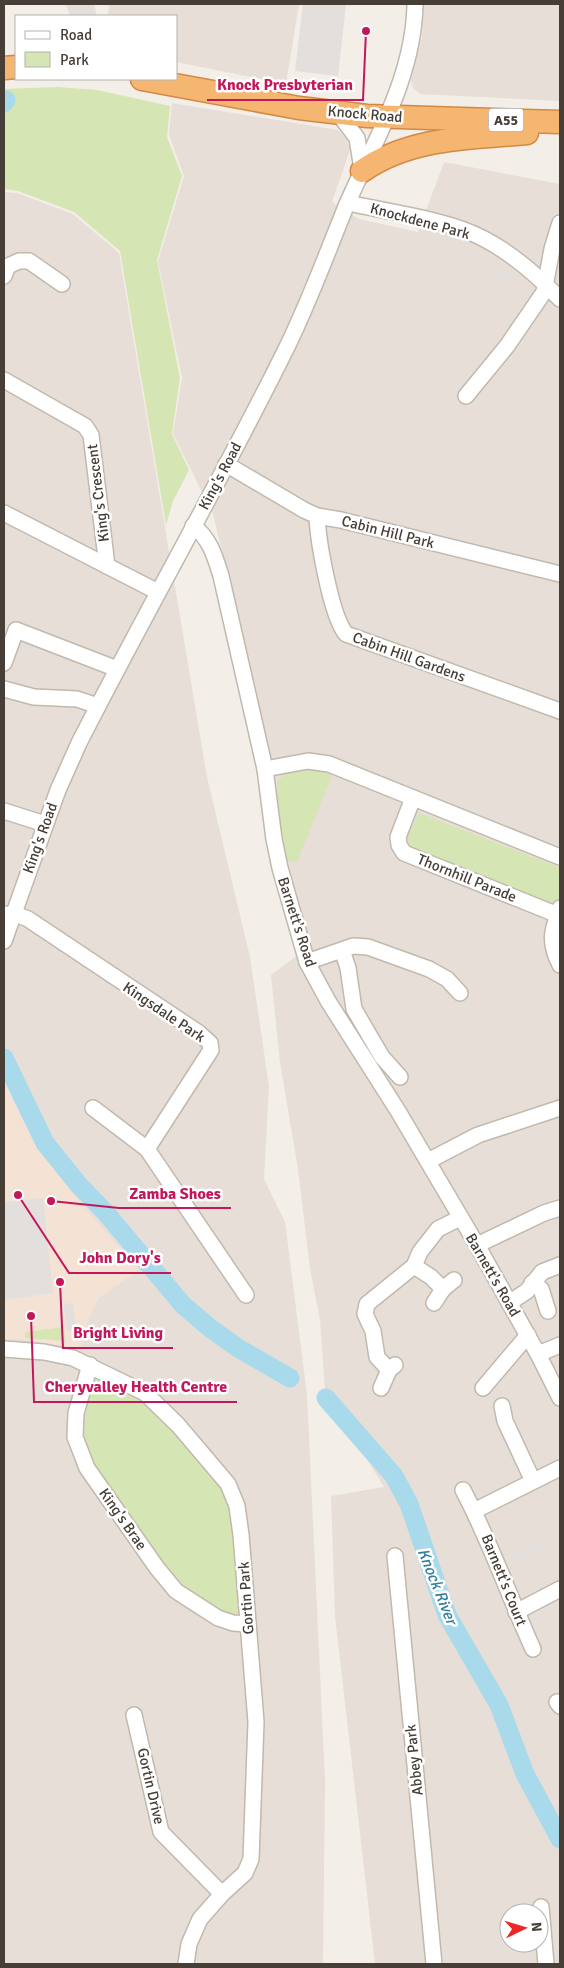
<svg xmlns="http://www.w3.org/2000/svg" width="564" height="1968" font-family="Signika,sans-serif">
	<style>
		.residential { fill: #e7dfd7; fill-rule: evenodd }
		.commercial { fill: #f4e2d5 }
		.green { fill: #d6e5b4 }
		.parking { fill: #e2dfdd }
		.lines { fill: none; stroke-linecap: round; stroke-linejoin: round }
		.river { stroke: #a8daec; stroke-width: 19 }
		.minor-casing { stroke: #c1b8ae; stroke-width: 18 }
		.highway-casing { stroke: #d48942; stroke-width: 25 }
		.minor { stroke: #fff; stroke-width: 15 }
		.highway { stroke: #f5b672; stroke-width: 22 }
		.labels { text-anchor: middle; stroke-width: 5; stroke-linejoin: round; paint-order: stroke }
		.shield { fill: #fff; stroke: #7e7873; stroke-width: 1 }
		.shield-label { font-size: 14px; font-weight: bold; fill: #463e37 }
		.street-label { font-size: 15px; fill: #463e37; stroke: #fff }
		.water-label { font-size: 16px; font-style: italic; fill: #337f9c; stroke: #fff }
		.leader { fill: none; stroke: #c2185b; stroke-width: 2 }
		.callout-dot { fill: #c2185b; stroke: #fff; stroke-width: 2 }
		.callout-label { font-size: 16px; text-anchor: middle; font-weight: bold; fill: #c2185b; stroke: #fff; stroke-width: 5; stroke-linejoin: round; paint-order: stroke }
	</style>
	<rect width="100%" height="100%" fill="#f3eee8"/>
	<g class="residential">
		<path d="M109 4H299L286 84 176 62V16H108Z"/>
		<path d="M424 4H560V101L420 94 413 88 411 80 422 37Z"/>
		<path d="M172 103 338 130 347 140 350 150 332 202 359 219 418 232 444 162 560 184V1964H375L335 1616 331 1496 384 1487 325 1391 320 1320 310 1269 298 1169 280 1063 271 975 311 945 290 871 246 652 213 514 173 434 182 378 158 261 184 176 169 135ZM509 1913H539V1943H509Z"/>
		<path d="M4 192 17 193 73 214 119 253 207 777 250 957 269 1086 264 1179 285 1222 307 1394 325 1780 323 1964H4Z"/>
	</g>
	<path class="commercial" d="M4 1063 39 1146 69 1189 139 1270 98 1299 89 1318 81 1348 16 1339 4 1340Z"/>
	<g class="green">
		<path d="M58 87 97 90 170 106 167 137 182 176 157 260 180 378 172 434 189 470 173 501 166 525 120 251 74 212 18 191 4 189V89Z"/>
		<path d="M313 768 329 771 332 775 297 862H287L278 808 277 782C286 770 299 769 313 768Z"/>
		<path d="M419 813 556 866 560 869 559 900 549 903 410 847 407 838Z"/>
		<path d="M64 1327 65 1341 25 1338V1332Z"/>
		<path d="M98 1375 146 1400 219 1480 233 1515 242 1617 214 1608 182 1587 126 1514 90 1459 84 1434 89 1385Z"/>
	</g>
	<g class="parking">
		<path d="M66 4H94L97 16H70Z"/>
		<path d="M303 4H346L338 76 295 71Z"/>
		<path d="M500 267 514 277 509 285 494 274Z"/>
		<path d="M43 1198 53 1293 4 1300V1202Z"/>
		<path d="M73 1303 76 1330 66 1331 64 1304Z"/>
		<path d="M534 1543 539 1552 516 1564 511 1555Z"/>
	</g>
	<g class="lines">
		<g class="river">
			<path d="M4 103 6 100"/>
			<path d="M4 1058 45 1143 78 1184 106 1213 183 1305 210 1328 238 1348 290 1378"/>
			<path d="M326 1398 394 1476 409 1504 447 1615 499 1705 525 1774 560 1839"/>
		</g>
		<defs>
			<g id="minor">
				<path d="M338 113 357 138 362 169"/>
				<path d="M348 203C386 211 427 217 464 230 500 243 534 272 560 299"/>
				<path d="M4 276 8 266 19 261H29L62 284"/>
				<path d="M4 380 85 426 91 435 107 566"/>
				<path d="M466 396 507 346 544 292 552 249 560 223"/>
				<path d="M226 464 304 510 317 516 341 520 560 574"/>
				<path d="M4 513 158 592"/>
				<path d="M317 516C318 541 331 616 346 634L560 711"/>
				<path d="M193 526C210 538 215 557 221 576L265 769 274 839 280 868 307 962 328 1001 398 1111 477 1245 538 1354 560 1398"/>
				<path d="M4 663 16 630 117 669"/>
				<path d="M4 689 34 697 77 699 98 706"/>
				<path d="M265 769 308 761 329 764 560 857"/>
				<path d="M413 798 398 837 399 845 404 853 558 915"/>
				<path d="M4 811 45 824"/>
				<path d="M560 908C552 931 548 941 560 965"/>
				<path d="M4 914 18 915 28 919 199 1033 210 1043 211 1050 147 1149"/>
				<path d="M4 941 58 790 79 743C145 613 218 486 283 355 308 306 326 255 347 204 375 140 414 76 415 4"/>
				<path d="M342 950 348 968 354 1009 382 1057 400 1077"/>
				<path d="M307 962 353 946 368 947 429 969 447 979 460 993"/>
				<path d="M93 1108 147 1149 246 1295"/>
				<path d="M428 1161 478 1135 560 1108"/>
				<path d="M477 1245 544 1213 560 1208"/>
				<path d="M414 1266 431 1277 443 1289"/>
				<path d="M532 1283 541 1289 548 1311"/>
				<path d="M434 1303 443 1289 454 1280"/>
				<path d="M509 1303 527 1291 542 1272 560 1265"/>
				<path d="M4 1349 44 1352 73 1358 145 1393 178 1425 228 1484 237 1506 241 1535 256 1722 251 1859 245 1873 222 1894 200 1919 189 1944 186 1964"/>
				<path d="M538 1354 560 1345"/>
				<path d="M90 1365 76 1413 75 1437 87 1468 157 1568 176 1591 218 1618 233 1623 248 1624"/>
				<path d="M389 1370 377 1357 373 1331 365 1314 367 1304 414 1266 420 1252 438 1229 460 1218"/>
				<path d="M381 1388 389 1370 395 1365"/>
				<path d="M483 1388 528 1335"/>
				<path d="M502 1406 505 1421 533 1481"/>
				<path d="M463 1490C490 1541 509 1596 533 1649"/>
				<path d="M474 1511 560 1468"/>
				<path d="M395 1556 434 1964"/>
				<path d="M516 1612 560 1589"/>
				<path d="M557 1702 560 1706"/>
				<path d="M134 1715 161 1832 222 1894"/>
				<path d="M541 1907 546 1964"/>
			</g>
			<g id="highway">
				<path d="M4 68 16 67"/>
				<path d="M142 79 299 108 367 116 560 122"/>
				<path d="M362 171C410 137 471 138 527 133"/>
			</g>
		</defs>
		<use href="#minor" class="minor-casing"/>
		<use href="#highway" class="highway-casing"/>
		<use href="#minor" class="minor"/>
		<use href="#highway" class="highway"/>
	</g>
	<g class="labels">
		<rect class="shield" x="488.5" y="108.5" width="35" height="23" rx="4"/>
		<g class="shield-label">
			<text x="506" y="125">A55</text>
		</g>
		<g class="street-label">
			<text transform="translate(365 114) rotate(5)" y="5">Knock Road</text>
			<text transform="translate(420 221) rotate(15)" y="5">Knockdene Park</text>
			<text transform="translate(220 476) rotate(-62)" y="5">King's Road</text>
			<text transform="translate(98 493) rotate(-97)" y="5">King's Crescent</text>
			<text transform="translate(388 532) rotate(14)" y="5">Cabin Hill Park</text>
			<text transform="translate(409 657) rotate(20)" y="5">Cabin Hill Gardens</text>
			<text transform="translate(40 838) rotate(-70)" y="5">King's Road</text>
			<text transform="translate(467 878) rotate(22)" y="5">Thornhill Parade</text>
			<text transform="translate(297 922) rotate(72)" y="5">Barnett's Road</text>
			<text transform="translate(164 1012) rotate(34)" y="5">Kingsdale Park</text>
			<text transform="translate(493 1275) rotate(60)" y="5">Barnett's Road</text>
			<text transform="translate(123 1519) rotate(55)" y="5">King's Brae</text>
			<text transform="translate(504 1580) rotate(68)" y="5">Barnett's Court</text>
			<text transform="translate(246 1598) rotate(-94)" y="5">Gortin Park</text>
			<text transform="translate(414 1760) rotate(-96)" y="5">Abbey Park</text>
			<text transform="translate(151 1786) rotate(77)" y="5">Gortin Drive</text>
		</g>
		<g class="water-label">
			<text transform="translate(438 1586) rotate(68)" y="6">Knock River</text>
		</g>
	</g>
	<path class="leader" d="M366 31L363 100H207M51 1201L119 1208H231M18 1195L69 1273H171M60 1282L63 1348H173M31 1316L34 1402H237"/>
	<g class="callout-dot">
		<circle cx="366" cy="31" r="5"/>
		<circle cx="51" cy="1201" r="5"/>
		<circle cx="18" cy="1195" r="5"/>
		<circle cx="60" cy="1282" r="5"/>
		<circle cx="31" cy="1316" r="5"/>
	</g>
	<g class="callout-label">
		<text x="285" y="90">Knock Presbyterian</text>
		<text x="175" y="1199">Zamba Shoes</text>
		<text x="120" y="1263">John Dory's</text>
		<text x="118" y="1338">Bright Living</text>
		<text x="136" y="1392">Cheryvalley Health Centre</text>
	</g>
	<rect width="564" height="1968" fill="none" stroke="#463e37" stroke-width="10"/>
	<rect x="15" y="15" width="162" height="65" fill="#ffffff" stroke="#b5b2af"/>
	<rect x="25" y="31" width="25" height="8" fill="#ffffff" stroke="#b5b2af"/>
	<text x="60" y="40" font-size="15" fill="#463e37">Road</text>
	<rect x="25" y="52" width="25" height="15" fill="#d6e5b4" stroke="#b5b2af"/>
	<text x="60" y="65" font-size="15" fill="#463e37">Park</text>
	<g transform="translate(524 1928) rotate(85)"><circle r="24" fill="#ffffff" stroke="#b5b2af"/>
	<path d="M0-4L9 19L0 12L-9 19Z" fill="#ed2726"/>
	<text y="-8" font-size="14" font-weight="bold" text-anchor="middle" fill="#463e37">N</text>
	</g>
</svg>
